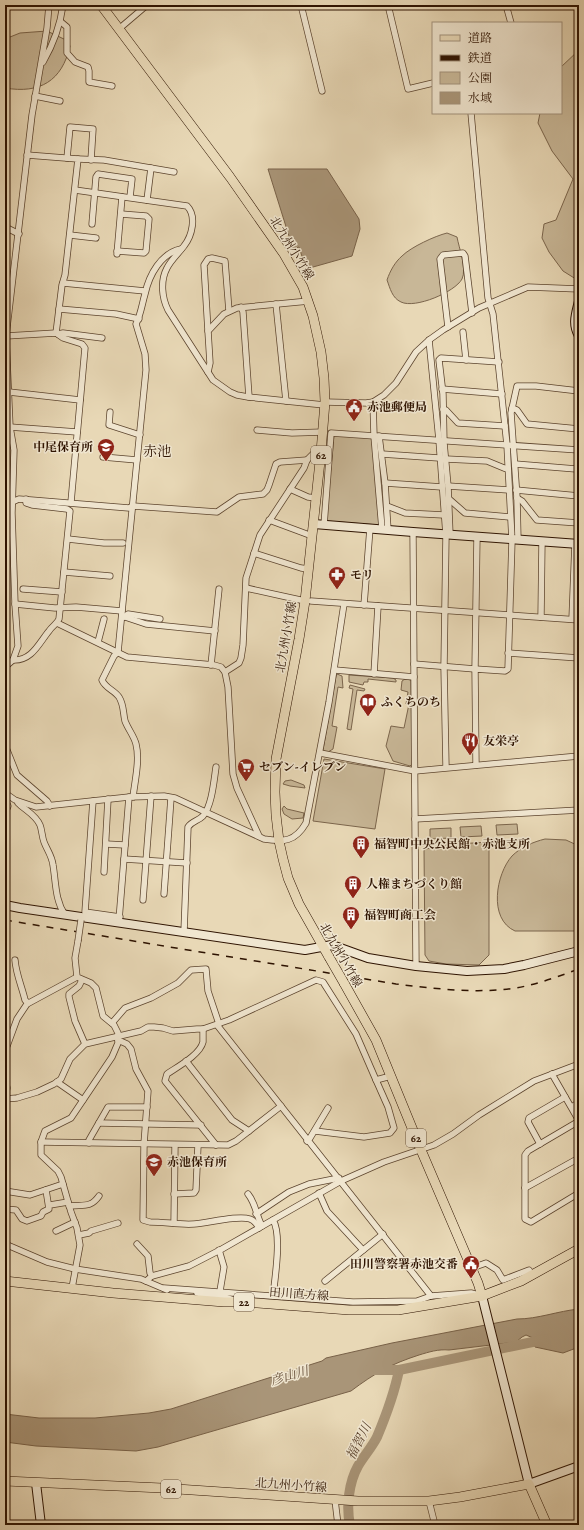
<svg xmlns="http://www.w3.org/2000/svg" width="584" height="1530" font-family="Alegreya,'Noto Serif JP',serif">
	<style>
		.green { fill: #c8b797; stroke: #7b654c }
		.water { fill: #a99578; stroke: #786148 }
		.lines { fill: none; stroke-linecap: round; stroke-linejoin: round }
		.river { stroke: #a99578; stroke-width: 10 }
		.street-casing { stroke: #5c442e; stroke-width: 7 }
		.secondary-casing { stroke: #2e1301; stroke-width: 10 }
		.primary-casing { stroke: #2e1301; stroke-width: 10 }
		.street { stroke: #f0e6d0; stroke-width: 5.5 }
		.secondary { stroke: #f0e6d0; stroke-width: 8 }
		.primary { stroke: #e8d8b6; stroke-width: 9 }
		.rail { stroke: #2e1301; stroke-width: 1.5; stroke-dasharray: 7 7; stroke-linecap: butt }
		.street-bridge-casing { stroke: #5c442e; stroke-width: 7; stroke-linecap: butt }
		.primary-bridge-casing { stroke: #2e1301; stroke-width: 10; stroke-linecap: butt }
		.street-bridge { stroke: #f0e6d0; stroke-width: 5.5 }
		.primary-bridge { stroke: #e8d8b6; stroke-width: 9 }
		.labels { text-anchor: middle; stroke-width: 3; stroke-linejoin: round; paint-order: stroke }
		.shield { fill: #f0e6d0; stroke: #68523f; stroke-width: 1 }
		.shield-label { font-size: 11px; font-weight: bold; fill: #2e1301 }
		.street-label { font-size: 12px; fill: #2e1301; stroke: #f0e6d0 }
		.poi-label { font-size: 12px; font-weight: bold; fill: #2e1301; stroke: #f0e6d0; text-anchor: start }
		.water-label { font-size: 13px; font-style: italic; fill: #5f4731; stroke: #f0e6d0 }
		.quarter-label { font-size: 14px; fill: #2e1301; stroke: #f0e6d0 }
	</style>
	<rect width="100%" height="100%" fill="#e8d8b6"/>
	<filter id="stains"><feTurbulence type="fractalNoise" baseFrequency=".005" numOctaves="4"/><feColorMatrix values="0 0 0 0 .2 0 0 0 0 .09 0 0 0 0 .02 0 0 0 .5 -.17"/></filter>
	<radialGradient id="worn" r=".72"><stop offset=".6" stop-color="#630" stop-opacity="0"/><stop offset="1" stop-color="#630" stop-opacity=".3"/></radialGradient>
	<g class="green">
		<path d="M47 31 66 40 70 46C62 81 40 94 5 88V39L20 33Z"/>
		<path d="M579 50V281L563 271 549 252 542 238 544 224 556 220 573 179 552 151 538 123 540 113H561V67Z"/>
		<path d="M447 233 457 237C459 248 467 269 462 279 455 292 415 309 401 302 392 298 390 288 387 280 390 271 395 262 402 256 411 247 435 236 447 233Z"/>
		<path d="M336 434 373 438 380 522 379 525 327 521 326 518 334 436Z"/>
		<path d="M337 674 342 676 343 688 338 687 332 726 337 727 333 749 328 752 324 751 323 750 336 676Z"/>
		<path d="M349 675 393 678 396 680V682L368 679V682H364L363 685 349 682Z"/>
		<path d="M405 679 411 680 412 764 410 766 393 761 386 746 391 726 404 728 409 704H406L408 692 401 690 402 681Z"/>
		<path d="M350 685 365 689 364 691 357 690 351 730 347 729 353 689 349 688Z"/>
		<path d="M324 759 385 769 375 829 313 821Z"/>
		<path d="M291 780 304 785 305 788 290 786 283 784 285 781Z"/>
		<path d="M284 806 287 809 304 813 303 818 292 819 284 814 282 809Z"/>
		<path d="M517 824 518 834 497 835 496 825Z"/>
		<path d="M481 826 482 836 461 837 460 827Z"/>
		<path d="M451 828V838L430 839V829Z"/>
		<path d="M545 839 566 840 579 846V931H515C488 919 496 874 512 856 521 847 533 842 545 839Z"/>
		<path d="M489 842V955L479 965 446 964 429 961 425 955 424 849 442 847V845Z"/>
	</g>
	<g class="water">
		<path d="M268 169H327L359 219 360 229 352 256 306 269 299 247 293 249Z"/>
		<path d="M579 1309V1347L563 1353 535 1347 533 1338 526 1335 522 1337 516 1342 449 1350C438 1349 429 1352 419 1355 391 1364 375 1373 351 1391L158 1447 136 1451 36 1446 5 1442V1414L39 1418H95L149 1413 171 1409 322 1361 326 1358 392 1343 517 1319C538 1319 558 1311 579 1309Z"/>
	</g>
	<g class="lines">
		<g class="river">
			<path d="M368 1370H399L547 1339"/>
			<path d="M350 1525C346 1506 349 1482 358 1466 364 1456 372 1447 377 1437 385 1418 395 1390 399 1370"/>
		</g>
		<defs>
			<g id="street">
				<path d="M301 5 322 91"/>
				<path d="M388 5 408 89 433 83"/>
				<path d="M506 5 511 23"/>
				<path d="M61 22 67 27V53L75 62 88 67 89 71V82L112 86"/>
				<path d="M120 28 147 5"/>
				<path d="M43 62C54 43 60 27 63 5"/>
				<path d="M35 96 60 101"/>
				<path d="M471 113 488 298 493 314 507 445 512 540 508 669 505 671 475 669 476 765"/>
				<path d="M27 155 78 159 65 275 62 285 56 333"/>
				<path d="M67 158 70 127 93 129 91 160"/>
				<path d="M78 159 104 160 174 172"/>
				<path d="M75 190 187 206C197 216 192 236 184 246 178 254 171 260 167 268 160 281 162 298 168 310L213 380 230 392 237 395 248 397 324 405"/>
				<path d="M147 200 151 168"/>
				<path d="M92 224 96 177 98 174 132 179 130 197"/>
				<path d="M5 227 19 234"/>
				<path d="M70 235 96 238"/>
				<path d="M117 251 144 253 146 251 149 219 146 216 121 214"/>
				<path d="M117 254 122 197"/>
				<path d="M63 283 145 291"/>
				<path d="M276 304 286 401"/>
				<path d="M241 307 243 312 249 397"/>
				<path d="M59 309 116 314 139 319"/>
				<path d="M448 327 440 259 443 255 463 253 465 256 472 313"/>
				<path d="M208 331 204 265 208 259 212 258 225 261 229 311"/>
				<path d="M463 332 466 360"/>
				<path d="M58 334 63 333 102 338"/>
				<path d="M6 336 56 333 63 338 82 344 85 348 71 502"/>
				<path d="M429 340 439 440 446 535 444 667 446 767"/>
				<path d="M208 372 210 363 208 331 224 314 237 308 309 301"/>
				<path d="M442 389 502 394"/>
				<path d="M9 392 80 400"/>
				<path d="M325 402 366 403 373 402 384 395 396 383 416 352 429 340 443 330 479 308 528 287 579 289"/>
				<path d="M373 402 374 436 382 529"/>
				<path d="M512 408 517 410 527 424 579 429"/>
				<path d="M443 409 446 410 458 423 505 426"/>
				<path d="M110 412 109 425 140 435"/>
				<path d="M5 428 10 427 77 432"/>
				<path d="M257 430 292 433 323 432"/>
				<path d="M379 436 385 483 388 530"/>
				<path d="M382 454 439 458"/>
				<path d="M103 457 137 460"/>
				<path d="M446 459 487 461 504 468 508 469"/>
				<path d="M515 464 576 469 579 471"/>
				<path d="M385 483 442 487"/>
				<path d="M448 486 509 490"/>
				<path d="M290 489 308 497 316 498"/>
				<path d="M516 490 579 496"/>
				<path d="M517 498 522 501 537 520 579 523"/>
				<path d="M449 499 465 513 510 517"/>
				<path d="M5 505 19 499 129 508 133 506 217 512 239 497 263 494 267 490 269 485 276 464 280 462 307 460"/>
				<path d="M387 506 405 513 444 515"/>
				<path d="M269 520 312 536"/>
				<path d="M324 525 331 433 579 450"/>
				<path d="M413 532 416 966"/>
				<path d="M450 535 448 486 444 443 443 394 439 360 441 358 499 362"/>
				<path d="M68 539 104 543H123"/>
				<path d="M518 540 517 498 511 413 517 386H536L579 391"/>
				<path d="M254 553 301 568 309 569"/>
				<path d="M64 572 110 576"/>
				<path d="M246 588 305 601"/>
				<path d="M23 589 62 592"/>
				<path d="M311 601 579 620"/>
				<path d="M15 604 55 608 76 607 122 611"/>
				<path d="M364 605 370 528"/>
				<path d="M122 616 146 624 215 631"/>
				<path d="M124 617 128 614 160 619"/>
				<path d="M541 617 542 541"/>
				<path d="M572 619 575 544"/>
				<path d="M57 623 127 657 214 665 221 667 225 672 228 687 233 774 237 788 259 836"/>
				<path d="M98 642 104 619"/>
				<path d="M508 653 579 658"/>
				<path d="M13 660C32 661 39 643 49 631 52 626 57 624 59 619L70 511 67 509 32 505 26 503V499"/>
				<path d="M414 664 475 669 477 536"/>
				<path d="M211 665 219 589"/>
				<path d="M5 667 13 660 18 646 15 604 12 513 14 450 10 427 6 336 32 115 47 28 49 5"/>
				<path d="M335 670 414 677"/>
				<path d="M225 672 239 663 241 658 243 645 246 578 260 535 304 468 307 460 314 453 321 452"/>
				<path d="M374 674 378 606"/>
				<path d="M5 745 17 775 47 801 50 806"/>
				<path d="M320 753 415 771 579 756"/>
				<path d="M5 793 15 800 36 807 129 797 164 796 175 798 264 839C284 842 295 842 306 823L329 702 344 604"/>
				<path d="M133 797C135 780 140 760 136 744 134 736 128 729 125 721 123 713 124 705 119 697 114 690 105 688 102 680L114 656 118 652 146 370 145 354 136 324C141 314 142 304 145 294 149 275 161 253 181 249"/>
				<path d="M5 800 8 806 5 813"/>
				<path d="M93 801 85 912 120 917"/>
				<path d="M18 803C25 810 36 815 40 825 42 830 42 837 44 842 47 850 52 856 53 865 56 883 55 900 65 915"/>
				<path d="M415 819 579 810"/>
				<path d="M106 844 125 845"/>
				<path d="M124 859 187 863"/>
				<path d="M104 872 108 799"/>
				<path d="M164 894 171 798"/>
				<path d="M143 900 151 796"/>
				<path d="M119 920 129 797"/>
				<path d="M184 932 188 827C192 821 198 821 203 816 212 806 214 780 216 767"/>
				<path d="M15 960C16 974 22 987 25 1000L28 1003"/>
				<path d="M82 980 79 986 69 994V997L75 1021 85 1044"/>
				<path d="M112 1023 125 1008 151 998 178 983 191 970 206 969 208 991 219 1024"/>
				<path d="M217 1025 431 1296"/>
				<path d="M203 1029C203 1034 203 1038 203 1042 200 1055 177 1067 167 1074L165 1081 216 1145"/>
				<path d="M118 1040 127 1044 131 1049 136 1069 148 1091 144 1144 143 1220 150 1222C165 1222 179 1225 194 1224 208 1223 238 1215 250 1219 255 1221 257 1224 259 1228"/>
				<path d="M5 1049 7 1046 17 1019 27 1004 77 977"/>
				<path d="M186 1061 232 1120 249 1131"/>
				<path d="M552 1074 579 1121"/>
				<path d="M5 1078 7 1088 5 1098"/>
				<path d="M57 1082 83 1100"/>
				<path d="M5 1099 17 1098 37 1092 54 1084 61 1079 70 1059 85 1044 141 1031 148 1027H154L163 1028 173 1031 197 1029H203L229 1020 316 980 323 982 356 1034 376 1080 391 1076"/>
				<path d="M572 1107 579 1102"/>
				<path d="M579 1121 528 1151 525 1155V1219L531 1222 579 1193"/>
				<path d="M99 1123 201 1125"/>
				<path d="M315 1131 364 1137 390 1133 394 1128 388 1107 376 1080"/>
				<path d="M307 1141 310 1138 328 1108"/>
				<path d="M41 1142 228 1145 236 1141 281 1106"/>
				<path d="M89 1143V1140L108 1107H147"/>
				<path d="M540 1144 528 1122 529 1118 565 1097"/>
				<path d="M525 1188 579 1158"/>
				<path d="M5 1191 30 1195 63 1184"/>
				<path d="M319 1193 327 1211 363 1250"/>
				<path d="M174 1194 194 1193 196 1190 198 1145"/>
				<path d="M248 1194C256 1204 256 1215 262 1226"/>
				<path d="M50 1205 68 1202"/>
				<path d="M69 1206C82 1204 90 1209 99 1196"/>
				<path d="M5 1209 16 1210 22 1219 27 1221 41 1216 43 1212 49 1209 46 1190"/>
				<path d="M256 1214 289 1192 309 1184 339 1178"/>
				<path d="M273 1220C282 1234 275 1278 273 1296"/>
				<path d="M174 1223 175 1145"/>
				<path d="M56 1231 75 1222"/>
				<path d="M79 1235 89 1233 91 1231 118 1223"/>
				<path d="M5 1244 47 1262 75 1269 141 1279 167 1290"/>
				<path d="M137 1244 148 1256 150 1273 152 1276"/>
				<path d="M219 1250 224 1267 220 1291"/>
				<path d="M472 1268 486 1263 497 1270 503 1280 529 1270 532 1275"/>
				<path d="M146 1281 152 1276 189 1266 222 1249 341 1181 384 1162 434 1145 453 1134 479 1115 534 1081 579 1064"/>
				<path d="M325 1281 383 1234"/>
				<path d="M72 1288 80 1245 77 1228 71 1212 61 1177 58 1171 41 1155V1142L45 1131 71 1118 112 1057 118 1043V1033L114 1025 103 1016 96 988 91 983 77 977 75 958 78 941"/>
				<path d="M164 1288 353 1302 417 1301 431 1296 471 1293 479 1295"/>
				<path d="M197 1293 225 1297 234 1300"/>
				<path d="M335 1500 338 1525"/>
				<path d="M429 1501 435 1525"/>
			</g>
			<g id="secondary">
				<path d="M579 301C576 314 572 324 579 336"/>
				<path d="M314 524 413 532 579 544"/>
				<path d="M5 905 20 908 305 950 332 945 368 958 416 966 467 971 504 969 524 965 579 951"/>
				<path d="M482 1296 529 1484 579 1466"/>
				<path d="M36 1483 41 1525"/>
			</g>
			<g id="primary">
				<path d="M101 5 230 177 284 254 303 287 313 316 321 352 324 378 325 402 321 452 305 601 299 639 276 759 275 792 276 815 279 841 283 859 288 878 299 904 329 957"/>
				<path d="M344 983 376 1040 421 1150 478 1283 482 1296"/>
				<path d="M5 1281 113 1293 224 1302H245L349 1310H398L482 1296 521 1281 579 1249"/>
				<path d="M5 1481 162 1488 358 1501H429L460 1497 529 1484 547 1525"/>
			</g>
		</defs>
		<use href="#street" class="street-casing"/>
		<use href="#secondary" class="secondary-casing"/>
		<use href="#primary" class="primary-casing"/>
		<use href="#street" class="street"/>
		<use href="#secondary" class="secondary"/>
		<use href="#primary" class="primary"/>
		<path class="rail" d="M5 920 396 984C438 989 485 995 526 986 544 982 562 975 579 969"/>
		<defs>
			<path id="street-bridge" d="M78 941 81 920"/>
			<path id="primary-bridge" d="M329 957 344 983"/>
		</defs>
		<use href="#street-bridge" class="street-bridge-casing"/>
		<use href="#primary-bridge" class="primary-bridge-casing"/>
		<use href="#street-bridge" class="street-bridge"/>
		<use href="#primary-bridge" class="primary-bridge"/>
	</g>
	<defs>
		<symbol id="civic-pin" viewBox="-11 -11 22 30"><path d="M0 17L-7.5 6A9.5 9.5 0 1 1 7.5 6Z" fill="#8f2418" stroke="#f0e6d0"/><path d="M-.6-6.5H3V-4.5H.6V-3L4-1V1h2V6H-6V1h2V-1L-.6-3ZM-1.2 2.5V6h2.4V2.5Z" fill="#fff"/></symbol>
		<symbol id="school-pin" viewBox="-11 -11 22 30"><path d="M0 17L-7.5 6A9.5 9.5 0 1 1 7.5 6Z" fill="#8f2418" stroke="#f0e6d0"/><path d="M0-5L7-2L0 1L-7-2ZM-4 1L0 2.5L4 1V4Q0 6-4 4Z" fill="#fff"/></symbol>
		<symbol id="pharmacy-pin" viewBox="-11 -11 22 30"><path d="M0 17L-7.5 6A9.5 9.5 0 1 1 7.5 6Z" fill="#8f2418" stroke="#f0e6d0"/><path d="M-2-6h4v4h4v4h-4v4h-4v-4h-4v-4h4Z" fill="#fff"/></symbol>
		<symbol id="library-pin" viewBox="-11 -11 22 30"><path d="M0 17L-7.5 6A9.5 9.5 0 1 1 7.5 6Z" fill="#8f2418" stroke="#f0e6d0"/><path d="M-6-4Q-3-5.5-.7-3.5V5Q-3 3-6 4ZM6-4Q3-5.5 .7-3.5V5Q3 3 6 4Z" fill="#fff"/></symbol>
		<symbol id="restaurant-pin" viewBox="-11 -11 22 30"><path d="M0 17L-7.5 6A9.5 9.5 0 1 1 7.5 6Z" fill="#8f2418" stroke="#f0e6d0"/><path d="M-5-6h1v4h1v-4h1v4h1v-4h1v5L-1.5 .5V6h-2V.5L-5-1ZM5-6V6H3V1.5H1.5Q1.5-4 5-6Z" fill="#fff"/></symbol>
		<symbol id="supermarket-pin" viewBox="-11 -11 22 30"><path d="M0 17L-7.5 6A9.5 9.5 0 1 1 7.5 6Z" fill="#8f2418" stroke="#f0e6d0"/><path d="M-6-5.5h2.5l.6 2H6L4.5 2H-2.5L-4.4-4H-6ZM-1.5 3.2a1.3 1.3 0 1 0 .1 0ZM3 3.2a1.3 1.3 0 1 0 .1 0Z" fill="#fff"/></symbol>
		<symbol id="building-pin" viewBox="-11 -11 22 30"><path d="M0 17L-7.5 6A9.5 9.5 0 1 1 7.5 6Z" fill="#8f2418" stroke="#f0e6d0"/><path d="M-4-6H4V6H1V3H-1V6H-4ZM-2.5-4.3h1.7v1.8h-1.7ZM.8-4.3h1.7v1.8H.8ZM-2.5-1h1.7V.8h-1.7ZM.8-1h1.7V.8H.8Z" fill="#fff"/></symbol>
	</defs>
	<g fill-rule="evenodd">
		<use href="#civic-pin" x="344" y="397" width="20" height="27"/>
		<use href="#school-pin" x="96" y="437" width="20" height="27"/>
		<use href="#pharmacy-pin" x="327" y="565" width="20" height="27"/>
		<use href="#library-pin" x="358" y="692" width="20" height="27"/>
		<use href="#restaurant-pin" x="460" y="731" width="20" height="27"/>
		<use href="#supermarket-pin" x="236" y="757" width="20" height="27"/>
		<use href="#building-pin" x="351" y="834" width="20" height="27"/>
		<use href="#building-pin" x="343" y="874" width="20" height="27"/>
		<use href="#building-pin" x="341" y="905" width="20" height="27"/>
		<use href="#school-pin" x="144" y="1152" width="20" height="27"/>
		<use href="#civic-pin" x="461" y="1254" width="20" height="27"/>
	</g>
	<g class="labels">
		<g class="shield">
			<rect x="311" y="446" width="20" height="18" rx="3"/>
			<rect x="406" y="1129" width="20" height="18" rx="3"/>
			<rect x="234" y="1293" width="20" height="18" rx="3"/>
			<rect x="161" y="1480" width="20" height="18" rx="3"/>
		</g>
		<g class="shield-label">
			<text x="321" y="459">62</text>
			<text x="416" y="1142">62</text>
			<text x="244" y="1306">22</text>
			<text x="171" y="1493">62</text>
		</g>
		<g class="street-label">
			<text transform="translate(292 248) rotate(58)" y="4">北九州小竹線</text>
			<text transform="translate(286 637) rotate(-80)" y="4">北九州小竹線</text>
			<text transform="translate(341 955) rotate(60)" y="4">北九州小竹線</text>
			<text transform="translate(299 1294) rotate(4)" y="4">田川直方線</text>
			<text transform="translate(291 1485) rotate(4)" y="4">北九州小竹線</text>
		</g>
		<g class="poi-label">
			<text x="367" y="411">赤池郵便局</text>
			<text x="93" y="451" text-anchor="end">中尾保育所</text>
			<text x="350" y="579">モリ</text>
			<text x="381" y="706">ふくちのち</text>
			<text x="483" y="745">友栄亭</text>
			<text x="259" y="771">セブン-イレブン</text>
			<text x="374" y="848">福智町中央公民館・赤池支所</text>
			<text x="366" y="888">人権まちづくり館</text>
			<text x="364" y="919">福智町商工会</text>
			<text x="167" y="1166">赤池保育所</text>
			<text x="458" y="1268" text-anchor="end">田川警察署赤池交番</text>
		</g>
		<g class="water-label">
			<text transform="translate(289 1375) rotate(-16)" y="5">彦山川</text>
			<text transform="translate(358 1441) rotate(-63)" y="5">福智川</text>
		</g>
		<g class="quarter-label">
			<text x="157" y="456">赤池</text>
		</g>
	</g>
	<rect width="584" height="1530" fill="none" stroke="#e8d8b6" stroke-width="20"/>
	<rect x="6" y="6" width="572" height="1518" fill="none" stroke="#2e1301" stroke-width="2"/>
	<rect x="10" y="10" width="564" height="1510" fill="none" stroke="#2e1301"/>
	<rect x="432" y="22" width="130" height="92" fill="#f0e6d0" stroke="#a2927d"/>
	<rect x="440" y="35" width="20" height="6" fill="#e8d8b6" stroke="#a2927d"/>
	<text x="468" y="42" font-size="12" fill="#2e1301">道路</text>
	<rect x="440" y="55" width="20" height="6" fill="#2e1301" stroke="#a2927d"/>
	<text x="468" y="62" font-size="12" fill="#2e1301">鉄道</text>
	<rect x="440" y="72" width="20" height="12" fill="#c8b797" stroke="#a2927d"/>
	<text x="468" y="82" font-size="12" fill="#2e1301">公園</text>
	<rect x="440" y="92" width="20" height="12" fill="#a99578" stroke="#a2927d"/>
	<text x="468" y="102" font-size="12" fill="#2e1301">水域</text>
	<rect width="100%" height="100%" filter="url(#stains)"/>
	<rect width="100%" height="100%" fill="url(#worn)"/>
</svg>
